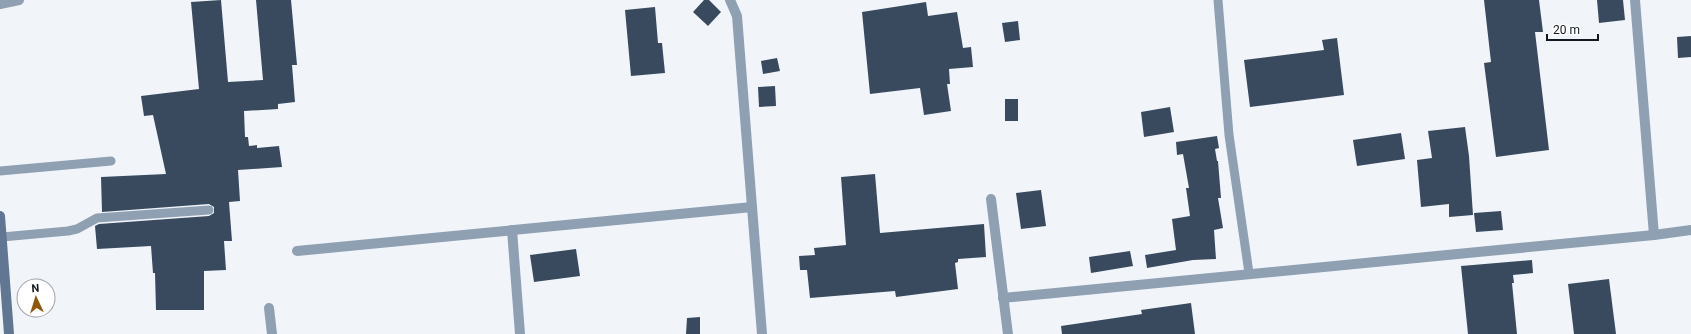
<svg xmlns="http://www.w3.org/2000/svg" width="1691" height="334" font-family="Roboto,sans-serif">
	<style>
		.building { fill: #394a5f }
		.lines { fill: none; stroke-linecap: round; stroke-linejoin: round }
		.service { stroke: #90a0b3; stroke-width: 9 }
		.minor { stroke: #90a0b3; stroke-width: 10 }
		.secondary { stroke: #607692; stroke-width: 10 }
	</style>
	<rect width="100%" height="100%" fill="#f1f5fa"/>
	<g class="building">
		<path d="M221 0 228 82 263 80 256 0H291L297 65H292L295 102 278 104V109L244 111 245 137H248L249 146 257 145V148L279 146 282 167 238 170 240 201 229 202 232 241H224L226 270 204 271V310H156L155 273H153L151 246 97 249 95 226 99 224 209 216 214 213V207L209 204 102 212 101 177 166 174 153 115 144 116 141 96 199 89 191 2Z"/>
		<path d="M704 0H709L721 12 708 26 693 12Z"/>
		<path d="M1484 0H1539L1543 32H1535L1549 150 1496 157 1484 63 1491 62Z"/>
		<path d="M1597 0H1623L1625 20 1599 23Z"/>
		<path d="M926 2 928 16 957 12 963 48 971 47 973 67 949 69 950 84H947L951 111 924 115 920 88 870 94 862 12Z"/>
		<path d="M655 7 658 43H662L665 73 631 76 625 10Z"/>
		<path d="M1018 21 1020 40 1005 42 1002 23Z"/>
		<path d="M1691 36V57L1678 58 1677 37Z"/>
		<path d="M1337 38 1344 95 1250 107 1244 60 1324 50 1322 40Z"/>
		<path d="M777 58 780 71 763 74 761 61Z"/>
		<path d="M775 86 776 106 759 107 758 87Z"/>
		<rect x="1005" y="99" width="13" height="22"/>
		<path d="M1170 107 1174 132 1144 137 1141 112Z"/>
		<path d="M1465 127 1469 156 1473 215 1449 217V204L1421 207 1417 160 1432 158 1428 131Z"/>
		<path d="M1401 133 1405 159 1357 166 1353 140Z"/>
		<path d="M1217 136 1219 148 1215 149 1217 161H1218L1221 198H1218L1223 228 1214 230 1216 259 1193 260 1147 268 1145 255 1176 250 1172 219 1190 216 1186 188H1189L1183 154 1177 155 1176 142Z"/>
		<path d="M875 174 880 233 984 224 986 257 958 259V262L955 263 958 289 896 297 895 291 810 298 807 270H800L799 256 815 255 814 248 846 245 841 177Z"/>
		<path d="M1041 190 1046 226 1021 229 1016 193Z"/>
		<path d="M1501 211 1503 230 1476 232 1474 213Z"/>
		<path d="M576 249 580 276 534 282 530 255Z"/>
		<path d="M1130 251 1133 266 1091 273 1089 257Z"/>
		<path d="M1532 260 1533 273 1513 275 1514 283H1512L1517 334H1468L1461 266Z"/>
		<path d="M1609 279 1616 334H1574L1568 284Z"/>
		<path d="M1191 303 1195 334H1062L1061 326 1142 314 1141 310Z"/>
		<path d="M700 317V334H686L687 318Z"/>
	</g>
	<g class="lines">
		<g class="service">
			<path d="M1218 0 1229 135 1249 273"/>
			<path d="M0 171 111 161"/>
			<path d="M2 237 68 231 77 229 97 218 209 210"/>
		</g>
		<g class="minor">
			<path d="M730 0 737 16 762 334"/>
			<path d="M1635 0 1654 235"/>
			<path d="M0 4 19 0"/>
			<path d="M991 199 1008 334"/>
			<path d="M512 230 520 334"/>
			<path d="M297 251 752 207"/>
			<path d="M1003 298 1654 235 1691 230"/>
			<path d="M269 308 272 334"/>
		</g>
		<path class="secondary" d="M0 216 9 334"/>
	</g>
	<g transform="translate(36 298) rotate(356)"><circle r="19" fill="#ffffff" stroke="#a0a3a6"/>
	<path d="M0-3L7 15L0 10L-7 15Z" fill="#8d5809"/>
	<text y="-6" font-size="11" font-weight="bold" text-anchor="middle" fill="#111820">N</text>
	</g>
	<path d="M1547 34v6h51v-6" fill="none" stroke="#111820" stroke-width="2"/>
	<text x="1553" y="34" font-size="12" fill="#111820" stroke="#ffffff" stroke-width="3" paint-order="stroke">20 m</text>
</svg>
